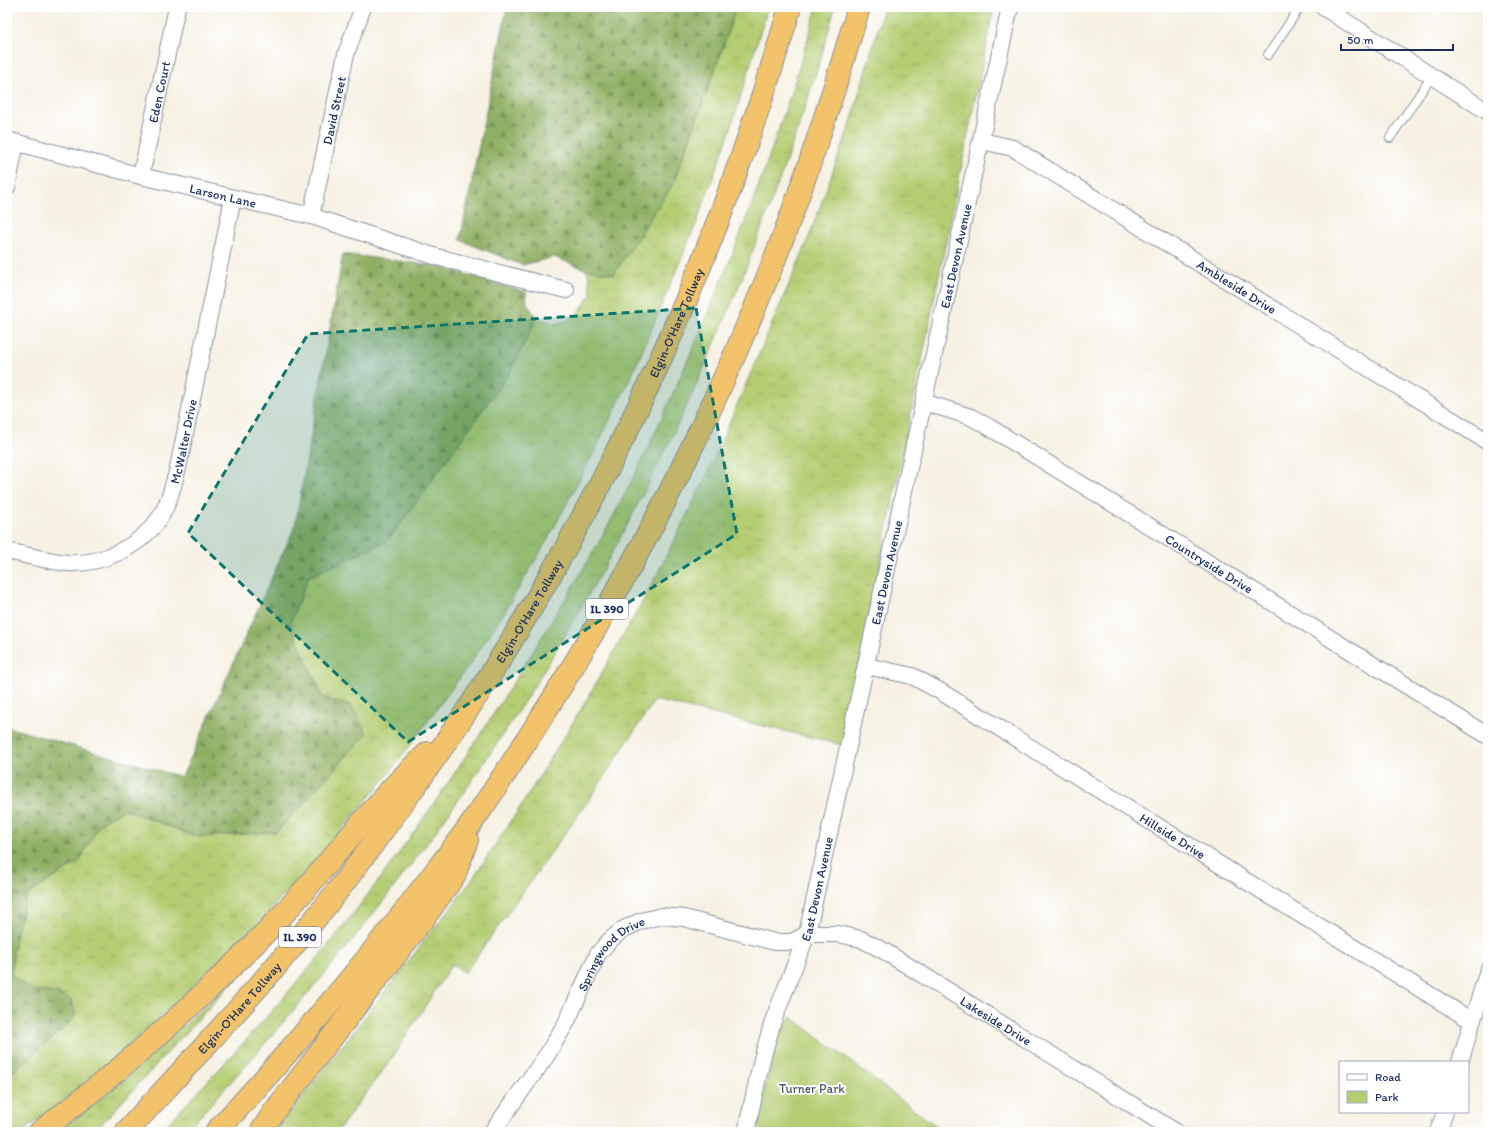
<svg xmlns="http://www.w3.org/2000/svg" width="1495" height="1139" font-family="Itim,sans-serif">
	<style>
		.grass { fill: url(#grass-tufts); stroke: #687e68 }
		.forest { fill: url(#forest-firs); stroke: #557061 }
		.green { fill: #b4cd72; stroke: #687e68 }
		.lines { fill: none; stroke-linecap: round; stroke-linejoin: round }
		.lane-casing { stroke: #8890a0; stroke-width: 10 }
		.street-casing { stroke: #8890a0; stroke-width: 18 }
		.highway-casing { stroke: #8890a0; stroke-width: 24 }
		.lane { stroke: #fff; stroke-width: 8 }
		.street { stroke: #fff; stroke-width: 16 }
		.highway { stroke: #f2c36a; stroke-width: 22 }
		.marked { fill: #0f766e; fill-opacity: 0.2; stroke: #0f766e; stroke-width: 3; stroke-dasharray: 8 5; stroke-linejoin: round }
		.labels { text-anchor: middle; stroke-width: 4; stroke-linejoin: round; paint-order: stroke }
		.shield { fill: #fff; stroke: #5f6d8e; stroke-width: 1 }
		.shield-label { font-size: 12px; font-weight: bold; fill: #1b2f5e }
		.street-label { font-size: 13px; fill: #1b2f5e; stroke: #fff }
		.park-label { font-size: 13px; fill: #495e64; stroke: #fff }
	</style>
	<defs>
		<pattern id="grass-tufts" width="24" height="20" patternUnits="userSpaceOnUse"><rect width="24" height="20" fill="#b4cd72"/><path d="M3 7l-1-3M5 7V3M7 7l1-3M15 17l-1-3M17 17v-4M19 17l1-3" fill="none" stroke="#9ab065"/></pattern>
		<pattern id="forest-firs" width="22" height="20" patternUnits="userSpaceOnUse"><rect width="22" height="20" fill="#8fb064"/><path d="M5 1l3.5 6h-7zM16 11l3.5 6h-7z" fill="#749056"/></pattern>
	</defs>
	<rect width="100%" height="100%" fill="#fff"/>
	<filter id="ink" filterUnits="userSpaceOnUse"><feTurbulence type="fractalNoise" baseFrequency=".025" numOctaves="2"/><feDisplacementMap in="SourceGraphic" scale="8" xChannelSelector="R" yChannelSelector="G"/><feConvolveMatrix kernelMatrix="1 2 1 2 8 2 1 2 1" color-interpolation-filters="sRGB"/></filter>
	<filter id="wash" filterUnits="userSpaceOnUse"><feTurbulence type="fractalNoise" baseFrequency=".012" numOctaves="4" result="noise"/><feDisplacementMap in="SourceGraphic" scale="16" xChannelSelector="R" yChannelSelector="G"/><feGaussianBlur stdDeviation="0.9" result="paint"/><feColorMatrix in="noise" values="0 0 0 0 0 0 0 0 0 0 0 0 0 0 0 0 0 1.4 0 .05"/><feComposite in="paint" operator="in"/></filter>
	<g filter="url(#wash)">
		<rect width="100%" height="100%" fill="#f6f1e2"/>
		<g class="grass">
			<path d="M736 7H768L730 131 696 224 632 375 595 450 549 537 504 613 467 668 388 775 306 872 264 917 144 1033 63 1102 22 1132H7V1077L64 1028 76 1015 57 993 32 990 11 975 15 937 27 895 75 864 99 824 124 809 197 837 351 705 323 698 290 624 308 577 388 541 510 372 537 318 556 324 576 316 591 295 589 276 585 269 614 274 673 184 722 50Z"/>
			<path d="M817 7H835C819 69 798 129 776 189 693 419 578 636 434 834 358 938 273 1037 185 1132H160C207 1082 254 1033 298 981 379 887 449 785 515 680 552 621 590 561 623 498 651 444 676 387 701 330 746 225 786 117 817 7Z"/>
			<path d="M884 7H994L843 745 655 700 588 801 465 973 452 964 392 1058 337 1132H275L469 884 523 803 580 711 647 594 706 477 806 245 851 122Z"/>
			<path d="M241 973 94 1132H58L127 1078Z"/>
		</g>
		<g class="forest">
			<path d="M507 7H736L722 50 673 184 614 274 585 269 554 257 522 265 460 240Z"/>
			<path d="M343 254 438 266 526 292 527 304 537 318 510 372 388 541 308 577 290 624 323 698 351 705 367 734 277 832 197 837 124 809 99 824 80 861 27 895 15 937 11 975 32 990 57 993 71 1000 76 1015 64 1028 7 1077V727L182 777 295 526Z"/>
		</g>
		<path class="green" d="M791 1017 944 1132H754L777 1040Z"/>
	</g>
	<g filter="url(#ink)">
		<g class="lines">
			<defs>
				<g id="lane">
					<path d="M1268 55 1300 7"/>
					<path d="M1390 138 1432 76"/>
				</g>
				<g id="street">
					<path d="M1323 7 1488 112"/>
					<path id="s1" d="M7 140 141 176 311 216 437 257 566 290"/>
					<path id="s2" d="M982 141 1013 148 1488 442"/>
					<path id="s3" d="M141 176 177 7"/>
					<path d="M7 187 16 143"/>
					<path id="s4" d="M311 216 346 54 363 7"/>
					<path id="s5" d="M924 402 971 417 989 427 1488 736"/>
					<path id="s6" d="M7 551C26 555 47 561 67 563 102 565 139 547 159 519 169 504 173 485 178 468L233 198"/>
					<path id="s7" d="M867 666 912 676 938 690 1472 1021"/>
					<path d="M1460 1062 1488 970"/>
					<path id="s8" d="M492 1132 547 1055 566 1023 598 954 609 941 622 930 641 921 662 916 684 918 775 942H792L807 934H838L861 939 884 951 1176 1132"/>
					<path id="s9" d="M746 1132 762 1059 773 1021 807 934 1010 7"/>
					<path d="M1438 1132 1445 1112"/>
				</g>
				<g id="highway">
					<path d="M40 1132C127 1066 208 994 283 914 332 862 374 801 428 753"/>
					<path id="s10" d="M126 1132C202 1049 280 967 348 877 405 801 461 724 510 643 632 445 725 230 790 7"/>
					<path d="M216 1132C290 1052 362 968 428 881 444 860 461 839 475 818 586 657 681 486 756 305 797 208 829 108 859 7"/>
					<path d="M261 1132 274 1112 421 922 454 876 467 840"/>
				</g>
			</defs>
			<use href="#lane" class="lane-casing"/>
			<use href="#street" class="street-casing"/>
			<use href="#highway" class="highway-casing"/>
			<use href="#lane" class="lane"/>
			<use href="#street" class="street"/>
			<use href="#highway" class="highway"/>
		</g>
	</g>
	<path class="marked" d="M696 308 737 534 408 742 188 533 308 334Z"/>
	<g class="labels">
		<g class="shield">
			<rect x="586" y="599" width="42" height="20" rx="3"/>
			<rect x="279" y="927" width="42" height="20" rx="3"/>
		</g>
		<g class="shield-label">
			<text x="607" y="613">IL 390</text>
			<text x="300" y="941">IL 390</text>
		</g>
		<g class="street-label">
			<text dy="5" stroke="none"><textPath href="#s3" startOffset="86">Eden Court</textPath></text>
			<text dy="5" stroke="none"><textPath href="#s4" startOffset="108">David Street</textPath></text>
			<text dy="5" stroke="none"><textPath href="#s1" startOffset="223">Larson Lane</textPath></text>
			<text dy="5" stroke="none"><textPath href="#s9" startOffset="902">East Devon Avenue</textPath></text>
			<text dy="5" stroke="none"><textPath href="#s2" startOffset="295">Ambleside Drive</textPath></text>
			<text dy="5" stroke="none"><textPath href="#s10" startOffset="984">Elgin-O'Hare Tollway</textPath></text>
			<text dy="5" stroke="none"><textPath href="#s6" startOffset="249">McWalter Drive</textPath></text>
			<text dy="5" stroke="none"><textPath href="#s5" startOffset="329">Countryside Drive</textPath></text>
			<text dy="5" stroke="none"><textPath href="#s9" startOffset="578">East Devon Avenue</textPath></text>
			<text dy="5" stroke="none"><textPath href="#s10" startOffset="660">Elgin-O'Hare Tollway</textPath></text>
			<text dy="5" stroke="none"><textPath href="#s7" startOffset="352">Hillside Drive</textPath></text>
			<text dy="5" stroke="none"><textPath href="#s9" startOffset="254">East Devon Avenue</textPath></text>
			<text dy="5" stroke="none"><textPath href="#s8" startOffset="217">Springwood Drive</textPath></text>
			<text dy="5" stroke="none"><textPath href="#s10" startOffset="168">Elgin-O'Hare Tollway</textPath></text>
			<text dy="5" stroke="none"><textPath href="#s8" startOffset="647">Lakeside Drive</textPath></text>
		</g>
		<g class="park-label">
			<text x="812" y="1093">Turner Park</text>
		</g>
	</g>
	<rect width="1495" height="1139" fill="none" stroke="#fff" stroke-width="24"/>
	<rect x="1339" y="1061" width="130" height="52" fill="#ffffff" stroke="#a4acbf"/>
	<rect x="1347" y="1074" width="20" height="6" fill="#ffffff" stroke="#a4acbf"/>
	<text x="1375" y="1081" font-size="12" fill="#1b2f5e">Road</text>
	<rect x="1347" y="1091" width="20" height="12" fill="#b4cd72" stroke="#a4acbf"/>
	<text x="1375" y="1101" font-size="12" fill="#1b2f5e">Park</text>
	<path d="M1341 44v6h112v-6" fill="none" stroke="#1b2f5e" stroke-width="2"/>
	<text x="1347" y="44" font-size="12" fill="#1b2f5e" stroke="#ffffff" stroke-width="3" paint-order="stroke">50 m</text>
</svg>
